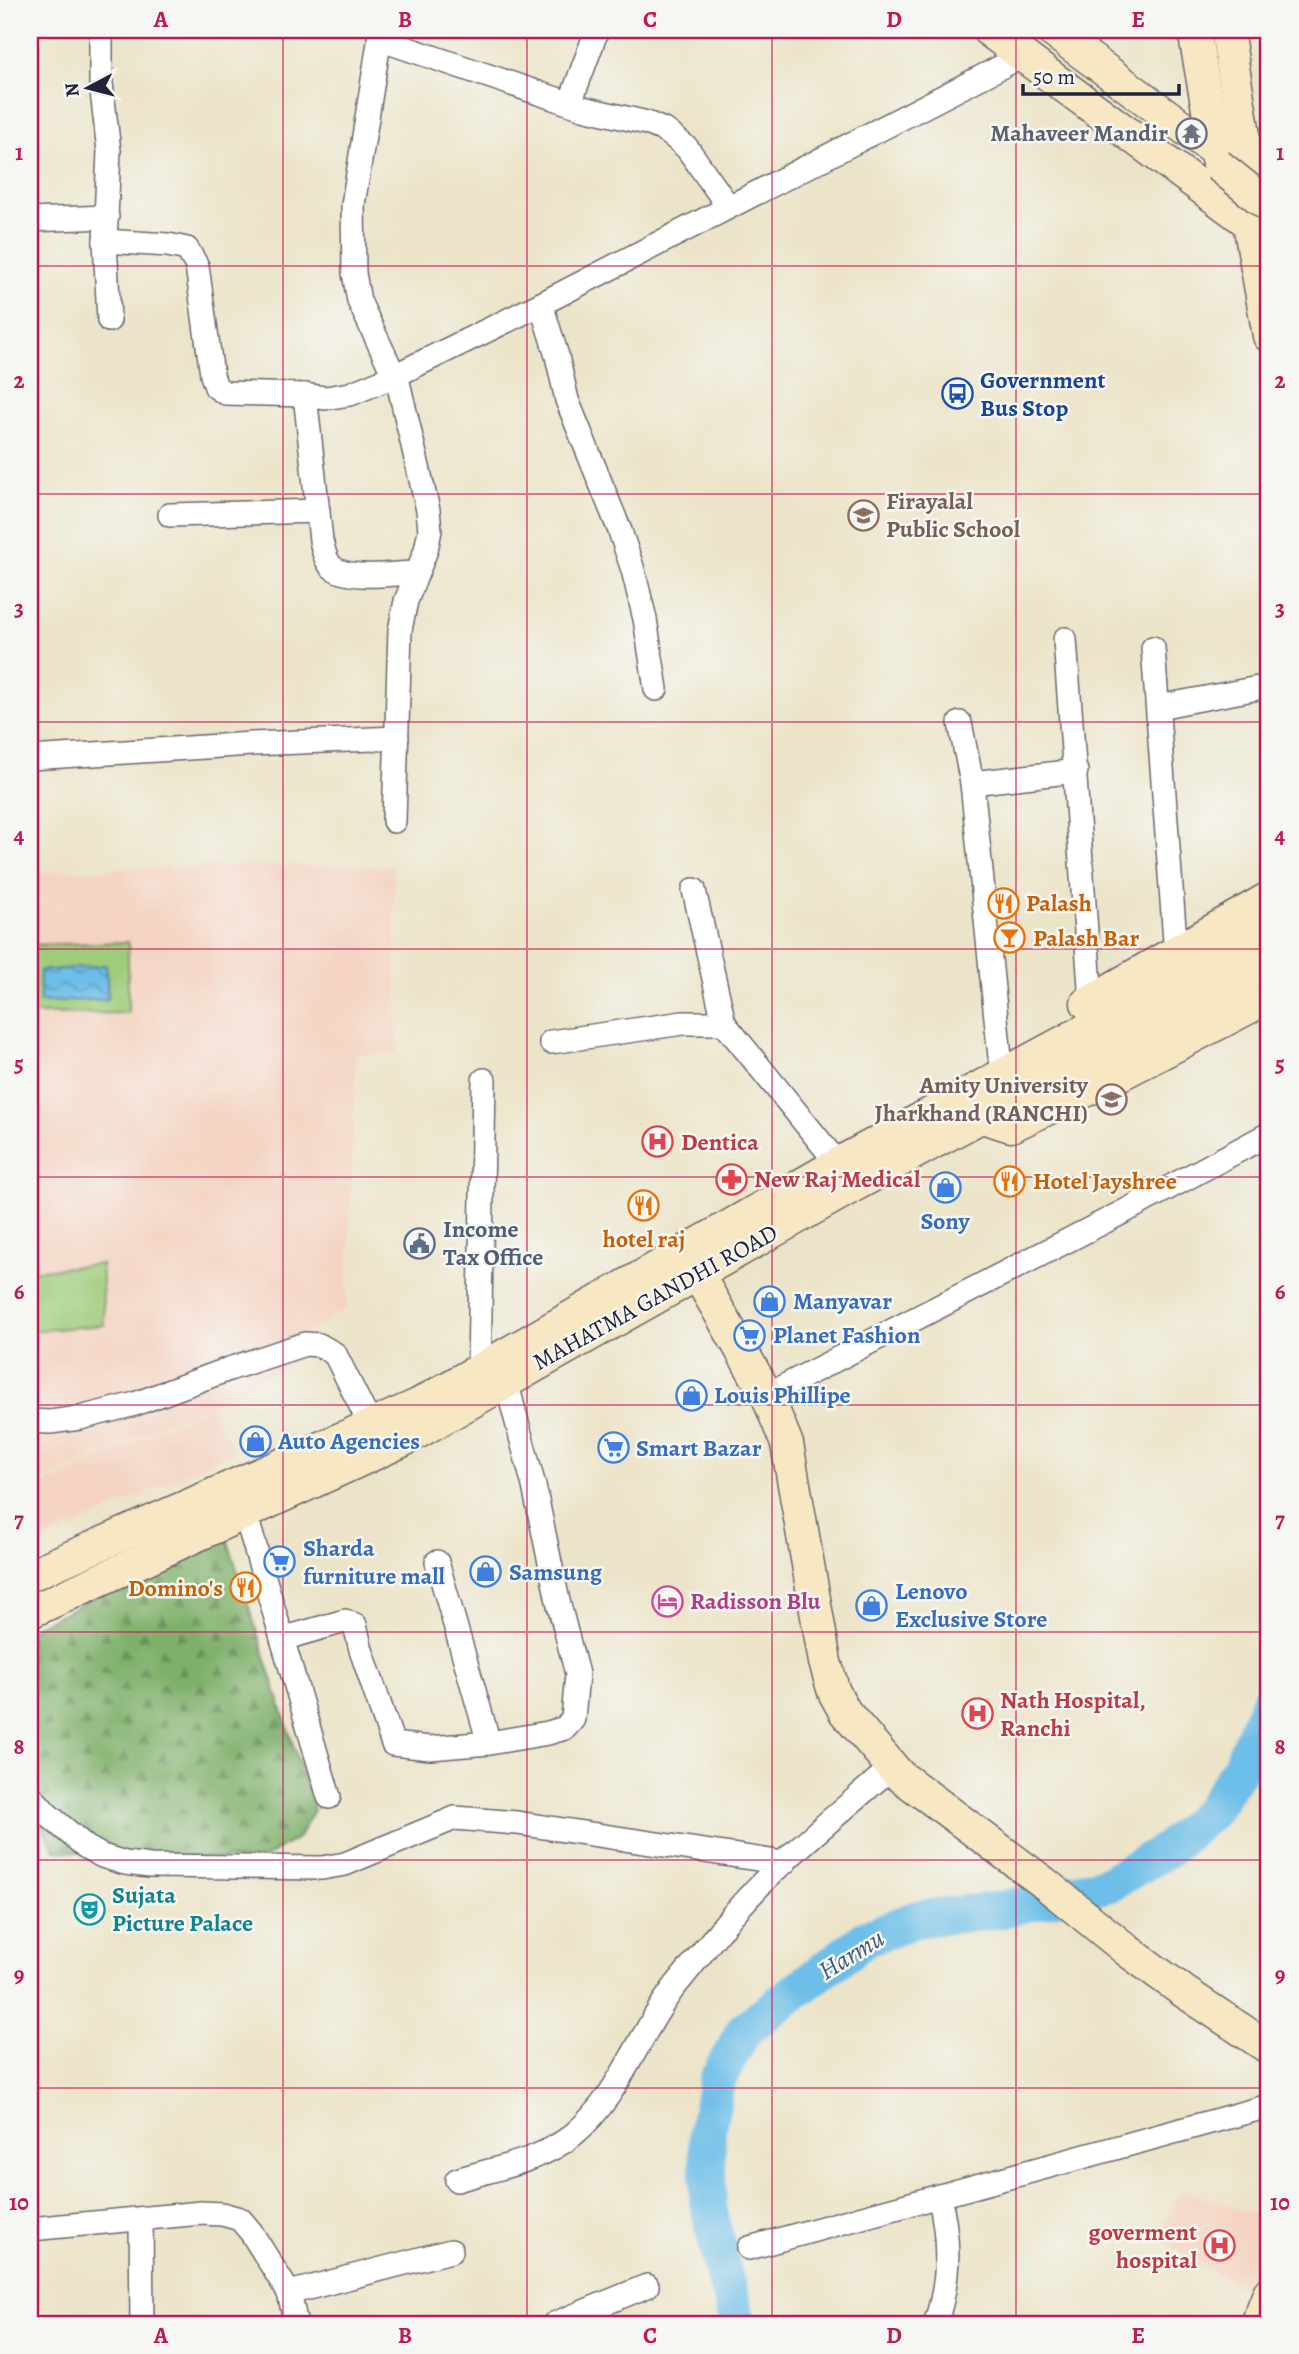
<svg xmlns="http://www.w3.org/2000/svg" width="1299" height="2354" font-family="Alegreya,serif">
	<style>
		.built { fill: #f4d3c1 }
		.green { fill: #9fcc7a; stroke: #60775a; stroke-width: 2 }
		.forest { fill: url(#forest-firs); stroke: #506952; stroke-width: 2 }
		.water { fill: url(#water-waves); stroke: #487092; stroke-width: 2 }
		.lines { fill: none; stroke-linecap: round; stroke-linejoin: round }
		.river { stroke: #6dbee8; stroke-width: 37 }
		.street-casing { stroke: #69666c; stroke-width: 26 }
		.secondary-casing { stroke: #69666c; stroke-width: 35 }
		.street { stroke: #fff; stroke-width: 23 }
		.secondary { stroke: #f7e8c3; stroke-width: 32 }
		.secondary-bridge-casing { stroke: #69666c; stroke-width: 35; stroke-linecap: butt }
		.secondary-bridge { stroke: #f7e8c3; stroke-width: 32 }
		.grid { fill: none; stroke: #c2185b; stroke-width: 2; stroke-opacity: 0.55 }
		.labels { text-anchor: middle; stroke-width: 5; stroke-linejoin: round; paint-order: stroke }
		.worship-label { font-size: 24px; font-weight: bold; fill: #5b616d; stroke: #f6f6f2; text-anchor: end }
		.transit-label { font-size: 24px; font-weight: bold; fill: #164399; stroke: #f6f6f2; text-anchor: start }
		.education-label { font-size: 24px; font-weight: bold; fill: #785e54; stroke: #f6f6f2; text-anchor: start }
		.food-label { font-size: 24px; font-weight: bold; fill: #c56008; stroke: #f6f6f2; text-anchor: start }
		.health-label { font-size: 24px; font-weight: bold; fill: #be3a42; stroke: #f6f6f2; text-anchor: start }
		.shop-label { font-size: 24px; font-weight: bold; fill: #366cbe; stroke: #f6f6f2; text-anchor: start }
		.service-label { font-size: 24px; font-weight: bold; fill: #4e5e75; stroke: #f6f6f2; text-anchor: start }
		.street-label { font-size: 24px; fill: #22223b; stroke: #f6f6f2 }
		.hotel-label { font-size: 24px; font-weight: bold; fill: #b23c85; stroke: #f6f6f2; text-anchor: start }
		.culture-label { font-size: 24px; font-weight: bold; fill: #0d838f; stroke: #f6f6f2; text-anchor: start }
		.water-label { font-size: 26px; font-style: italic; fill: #3c5978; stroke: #f6f6f2 }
		.neatline { fill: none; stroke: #c2185b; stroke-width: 2.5 }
		.grid-label { font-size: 23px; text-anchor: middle; font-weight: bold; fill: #c2185b }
	</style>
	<defs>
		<pattern id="forest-firs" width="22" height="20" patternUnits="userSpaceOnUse" patternTransform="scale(1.75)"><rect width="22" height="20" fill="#7fb06a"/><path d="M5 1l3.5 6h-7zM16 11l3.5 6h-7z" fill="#688f58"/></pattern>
		<pattern id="water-waves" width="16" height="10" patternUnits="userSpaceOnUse" patternTransform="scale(1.75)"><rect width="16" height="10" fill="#6dbee8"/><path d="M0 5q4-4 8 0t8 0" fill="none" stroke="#599abd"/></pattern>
	</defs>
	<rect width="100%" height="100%" fill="#f6f6f2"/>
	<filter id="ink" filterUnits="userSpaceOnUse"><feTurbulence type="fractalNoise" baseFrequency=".0143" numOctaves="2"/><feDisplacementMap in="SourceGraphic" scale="14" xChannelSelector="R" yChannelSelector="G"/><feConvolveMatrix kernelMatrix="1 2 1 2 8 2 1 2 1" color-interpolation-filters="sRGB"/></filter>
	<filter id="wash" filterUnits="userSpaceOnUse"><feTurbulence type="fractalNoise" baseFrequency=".00686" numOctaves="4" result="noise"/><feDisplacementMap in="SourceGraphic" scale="28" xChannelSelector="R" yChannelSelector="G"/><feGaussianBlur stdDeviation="1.57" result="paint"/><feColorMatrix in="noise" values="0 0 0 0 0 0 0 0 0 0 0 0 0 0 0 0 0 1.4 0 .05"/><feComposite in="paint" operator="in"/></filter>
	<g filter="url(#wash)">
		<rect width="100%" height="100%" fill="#ece4c8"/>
		<g class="built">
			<path d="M257 865 393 867 398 1054 356 1055 347 1308 289 1342 297 1360 225 1397 30 1486V872Z"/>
			<path d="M210 1405 234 1452 30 1547V1491Z"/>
			<path d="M1181 2190 1269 2220V2254L1255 2296 1157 2238Z"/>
		</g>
		<g class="green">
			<path d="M128 942V1013L30 1014V945Z"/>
			<path d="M101 1264 104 1325 30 1331V1271Z"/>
		</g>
		<path class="forest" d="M226 1535 314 1810 299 1837 261 1860 55 1851 30 1804V1629Z"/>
		<path class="water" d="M106 965 108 999 40 1002V971Z"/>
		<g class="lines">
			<path class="river" d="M739 2324 724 2276 708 2205 707 2130 717 2080 744 2030 865 1939 916 1919 1000 1910 1108 1884 1168 1849 1210 1812 1240 1767 1269 1701"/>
		</g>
	</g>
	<g filter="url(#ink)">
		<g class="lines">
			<defs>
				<g id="street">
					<path d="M101 30V83L109 151 105 241 109 320"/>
					<path d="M381 30 353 205 354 273 359 301 399 386 428 510 430 530 426 550 406 601 400 630 394 821"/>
					<path d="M379 39 583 108 647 123 666 131 687 148 728 206"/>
					<path d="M570 103 597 30"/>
					<path d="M30 220 107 217"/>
					<path d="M105 241 168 245 187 249 197 266 212 375 216 387 225 393 305 395"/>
					<path d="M541 304 557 356 567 400 620 531 633 570 645 619 656 689"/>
					<path d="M170 515 318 511"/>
					<path d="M417 573C395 573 349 581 332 567 325 560 323 549 321 540L305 395 325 398 350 394 394 376 541 304 1024 55"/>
					<path d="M1065 639 1091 1001"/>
					<path d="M1153 648 1176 954"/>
					<path d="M1158 707 1269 686"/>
					<path d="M960 723 972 783 1000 1057"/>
					<path d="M30 758 252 744 397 738"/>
					<path d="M972 783 1076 771"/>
					<path d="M694 890 724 1023"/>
					<path d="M551 1042 683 1023H724L830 1154 841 1162"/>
					<path d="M479 1370 484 1080"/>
					<path d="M767 1395 1129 1209 1269 1134"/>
					<path d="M30 1421 50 1422 80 1418 135 1404 229 1369 305 1344 319 1345 335 1354 371 1426"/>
					<path d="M245 1513 329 1797"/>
					<path d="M282 1639 345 1621 355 1625 361 1650 393 1744 430 1748 489 1743 437 1562"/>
					<path d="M489 1743 548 1733 565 1728 573 1719 577 1674 558 1601 534 1486 506 1381"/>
					<path d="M30 1795 46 1813 86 1847 102 1856 125 1863 150 1866 322 1868 345 1864 455 1818 517 1823 784 1863"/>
					<path d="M457 2180C496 2168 542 2161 574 2134 621 2095 639 2032 676 1985 696 1961 715 1935 736 1911 782 1858 839 1814 892 1767"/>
					<path d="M141 2219 142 2324"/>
					<path d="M30 2229 201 2213 222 2214 240 2219 251 2232 289 2293 296 2324"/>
					<path d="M749 2248 1269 2106"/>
					<path d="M289 2293 451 2251"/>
					<path d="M554 2324 647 2286"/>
					<path d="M935 2324C950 2282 950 2239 939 2196"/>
				</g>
				<g id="secondary">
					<path d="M988 30 1249 223"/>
					<path d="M1051 30 1225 158"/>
					<path d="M1194 30 1216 155 1223 182 1249 223 1269 336"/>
					<path d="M1227 30 1243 128 1248 209"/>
					<path d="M1087 1003 1269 898"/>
					<path d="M982 1117 1011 1126 1115 1077 1269 997"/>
					<path d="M685 1256 697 1273 767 1395 787 1444 825 1662 834 1692 845 1712 899 1775 1043 1882 1128 1951 1183 1991 1269 2048"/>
					<path d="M30 1575 418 1405 841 1162 1269 931"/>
					<path d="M30 1612 404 1440 853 1186 1269 961"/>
					<path d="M1257 2324 1269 2293"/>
				</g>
			</defs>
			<use href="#street" class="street-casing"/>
			<use href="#secondary" class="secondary-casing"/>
			<use href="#street" class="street"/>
			<use href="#secondary" class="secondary"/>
			<defs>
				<path id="secondary-bridge" d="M1218 165 1269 206"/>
			</defs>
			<use href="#secondary-bridge" class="secondary-bridge-casing"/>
			<use href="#secondary-bridge" class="secondary-bridge"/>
		</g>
	</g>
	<path class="grid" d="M283 30V2324M527 30V2324M772 30V2324M1016 30V2324M30 266H1269M30 494H1269M30 722H1269M30 949H1269M30 1177H1269M30 1405H1269M30 1632H1269M30 1860H1269M30 2088H1269"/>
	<defs>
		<symbol id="temple-ring" viewBox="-11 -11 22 22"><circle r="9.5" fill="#f6f6f2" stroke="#6b7280" stroke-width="1.5"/><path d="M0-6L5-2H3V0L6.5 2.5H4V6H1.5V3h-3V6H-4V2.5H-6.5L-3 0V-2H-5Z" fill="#6b7280"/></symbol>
		<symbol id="bus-ring" viewBox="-11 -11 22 22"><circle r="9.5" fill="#f6f6f2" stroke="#1a4fb4" stroke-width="1.5"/><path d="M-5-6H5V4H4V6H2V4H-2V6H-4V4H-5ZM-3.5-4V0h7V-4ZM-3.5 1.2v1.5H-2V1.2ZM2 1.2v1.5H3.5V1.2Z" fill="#1a4fb4"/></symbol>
		<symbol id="school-ring" viewBox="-11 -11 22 22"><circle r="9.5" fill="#f6f6f2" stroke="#8d6e63" stroke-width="1.5"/><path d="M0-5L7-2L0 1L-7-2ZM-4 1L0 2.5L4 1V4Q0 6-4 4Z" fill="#8d6e63"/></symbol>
		<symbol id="restaurant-ring" viewBox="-11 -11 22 22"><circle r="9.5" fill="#f6f6f2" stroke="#e8710a" stroke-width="1.5"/><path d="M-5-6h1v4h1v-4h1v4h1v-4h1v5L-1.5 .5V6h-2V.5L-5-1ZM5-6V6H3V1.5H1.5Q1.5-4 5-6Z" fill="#e8710a"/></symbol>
		<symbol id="bar-ring" viewBox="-11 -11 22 22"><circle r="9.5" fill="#f6f6f2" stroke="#e8710a" stroke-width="1.5"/><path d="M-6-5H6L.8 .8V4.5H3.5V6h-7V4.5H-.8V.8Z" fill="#e8710a"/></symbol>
		<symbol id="university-ring" viewBox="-11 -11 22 22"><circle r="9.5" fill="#f6f6f2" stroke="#8d6e63" stroke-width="1.5"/><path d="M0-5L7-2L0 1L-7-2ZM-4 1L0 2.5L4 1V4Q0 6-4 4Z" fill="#8d6e63"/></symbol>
		<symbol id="hospital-ring" viewBox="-11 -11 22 22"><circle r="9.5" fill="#f6f6f2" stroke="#e0444e" stroke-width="1.5"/><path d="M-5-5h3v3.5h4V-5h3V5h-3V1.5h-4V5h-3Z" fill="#e0444e"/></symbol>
		<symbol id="pharmacy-ring" viewBox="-11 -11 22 22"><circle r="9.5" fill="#f6f6f2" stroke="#e0444e" stroke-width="1.5"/><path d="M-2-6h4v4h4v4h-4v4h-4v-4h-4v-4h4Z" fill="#e0444e"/></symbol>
		<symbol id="shop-ring" viewBox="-11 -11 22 22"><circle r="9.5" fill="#f6f6f2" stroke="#3f7fe0" stroke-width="1.5"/><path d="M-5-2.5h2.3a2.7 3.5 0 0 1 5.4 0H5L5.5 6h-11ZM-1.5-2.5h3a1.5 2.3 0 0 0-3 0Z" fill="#3f7fe0"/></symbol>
		<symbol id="civic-ring" viewBox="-11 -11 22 22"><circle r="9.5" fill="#f6f6f2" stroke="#5c6f8a" stroke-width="1.5"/><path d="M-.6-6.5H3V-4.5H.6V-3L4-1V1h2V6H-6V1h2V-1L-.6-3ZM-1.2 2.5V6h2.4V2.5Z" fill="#5c6f8a"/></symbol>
		<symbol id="supermarket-ring" viewBox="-11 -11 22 22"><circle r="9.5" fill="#f6f6f2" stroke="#3f7fe0" stroke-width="1.5"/><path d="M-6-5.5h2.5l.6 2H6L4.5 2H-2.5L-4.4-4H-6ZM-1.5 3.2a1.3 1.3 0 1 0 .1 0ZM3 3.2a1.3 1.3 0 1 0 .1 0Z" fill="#3f7fe0"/></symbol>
		<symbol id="hotel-ring" viewBox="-11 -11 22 22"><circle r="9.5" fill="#f6f6f2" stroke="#d1479c" stroke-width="1.5"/><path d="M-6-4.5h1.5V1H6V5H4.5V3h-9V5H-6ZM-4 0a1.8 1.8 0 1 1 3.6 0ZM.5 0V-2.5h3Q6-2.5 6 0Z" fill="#d1479c"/></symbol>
		<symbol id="theatre-ring" viewBox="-11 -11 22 22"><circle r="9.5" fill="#f6f6f2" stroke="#0f9aa8" stroke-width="1.5"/><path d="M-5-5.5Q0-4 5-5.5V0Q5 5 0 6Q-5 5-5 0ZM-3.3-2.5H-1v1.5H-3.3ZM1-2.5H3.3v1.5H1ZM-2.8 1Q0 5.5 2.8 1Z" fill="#0f9aa8"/></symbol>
	</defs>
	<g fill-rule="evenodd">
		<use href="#temple-ring" x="1174" y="116" width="35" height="35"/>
		<use href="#bus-ring" x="940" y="376" width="35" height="35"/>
		<use href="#school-ring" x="846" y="498" width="35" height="35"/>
		<use href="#restaurant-ring" x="986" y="886" width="35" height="35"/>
		<use href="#bar-ring" x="992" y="920" width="35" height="35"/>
		<use href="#university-ring" x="1094" y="1082" width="35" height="35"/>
		<use href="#hospital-ring" x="640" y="1124" width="35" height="35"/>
		<use href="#pharmacy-ring" x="714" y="1162" width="35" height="35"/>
		<use href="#restaurant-ring" x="992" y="1164" width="35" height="35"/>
		<use href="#shop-ring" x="928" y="1170" width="35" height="35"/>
		<use href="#restaurant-ring" x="626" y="1188" width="35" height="35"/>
		<use href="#civic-ring" x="402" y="1226" width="35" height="35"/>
		<use href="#shop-ring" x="752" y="1284" width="35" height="35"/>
		<use href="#supermarket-ring" x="732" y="1318" width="35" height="35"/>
		<use href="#shop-ring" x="674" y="1378" width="35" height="35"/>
		<use href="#shop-ring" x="238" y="1424" width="35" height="35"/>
		<use href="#supermarket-ring" x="596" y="1430" width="35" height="35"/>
		<use href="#supermarket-ring" x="262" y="1544" width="35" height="35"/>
		<use href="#shop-ring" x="468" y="1554" width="35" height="35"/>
		<use href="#restaurant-ring" x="228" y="1570" width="35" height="35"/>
		<use href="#hotel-ring" x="650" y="1584" width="35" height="35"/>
		<use href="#shop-ring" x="854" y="1588" width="35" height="35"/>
		<use href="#hospital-ring" x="960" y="1696" width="35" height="35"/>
		<use href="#theatre-ring" x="72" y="1892" width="35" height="35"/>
		<use href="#hospital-ring" x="1202" y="2228" width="35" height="35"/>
	</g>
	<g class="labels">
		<g class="worship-label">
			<text x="1168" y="141">Mahaveer Mandir</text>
		</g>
		<g class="transit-label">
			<text x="980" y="388">Government<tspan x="980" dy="28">Bus Stop</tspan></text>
		</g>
		<g class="education-label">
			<text x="886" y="509">Firayalal<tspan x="886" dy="28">Public School</tspan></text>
			<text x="1088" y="1093" text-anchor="end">Amity University<tspan x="1088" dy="28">Jharkhand (RANCHI)</tspan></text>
		</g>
		<g class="food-label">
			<text x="1026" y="911">Palash</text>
			<text x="1033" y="946">Palash Bar</text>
			<text x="1033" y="1189">Hotel Jayshree</text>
			<text x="644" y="1247" text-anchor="middle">hotel raj</text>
			<text x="223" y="1596" text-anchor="end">Domino's</text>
		</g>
		<g class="health-label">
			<text x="681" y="1150">Dentica</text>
			<text x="754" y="1187">New Raj Medical</text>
			<text x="1000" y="1708">Nath Hospital,<tspan x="1000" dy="28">Ranchi</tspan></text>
			<text x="1197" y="2240" text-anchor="end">goverment<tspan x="1197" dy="28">hospital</tspan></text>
		</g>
		<g class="shop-label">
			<text x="945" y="1229" text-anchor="middle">Sony</text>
			<text x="793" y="1309">Manyavar</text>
			<text x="773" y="1343">Planet Fashion</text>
			<text x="714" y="1403">Louis Phillipe</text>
			<text x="278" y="1449">Auto Agencies</text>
			<text x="636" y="1456">Smart Bazar</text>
			<text x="303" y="1556">Sharda<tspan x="303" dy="28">furniture mall</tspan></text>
			<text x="509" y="1580">Samsung</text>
			<text x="895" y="1599">Lenovo<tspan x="895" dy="28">Exclusive Store</tspan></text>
		</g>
		<g class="service-label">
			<text x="443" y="1237">Income<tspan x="443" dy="28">Tax Office</tspan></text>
		</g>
		<g class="street-label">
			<text transform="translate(655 1297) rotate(-29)" y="8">MAHATMA GANDHI ROAD</text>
		</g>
		<g class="hotel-label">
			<text x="690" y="1609">Radisson Blu</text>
		</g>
		<g class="culture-label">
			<text x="112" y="1903">Sujata<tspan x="112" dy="28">Picture Palace</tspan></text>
		</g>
		<g class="water-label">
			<text transform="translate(851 1954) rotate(-32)" y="9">Harmu</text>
		</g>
	</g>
	<rect width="1299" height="2354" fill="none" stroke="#f6f6f2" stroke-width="77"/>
	<g transform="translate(88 88) rotate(263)" stroke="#f6f6f2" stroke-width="5" paint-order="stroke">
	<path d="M0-5L12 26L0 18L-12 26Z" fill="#22223b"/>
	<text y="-10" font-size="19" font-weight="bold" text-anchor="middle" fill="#22223b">N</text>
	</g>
	<path d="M1023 84v10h156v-10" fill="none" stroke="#22223b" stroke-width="3.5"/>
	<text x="1033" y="84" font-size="21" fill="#22223b" stroke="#f6f6f2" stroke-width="5" paint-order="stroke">50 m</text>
	<rect x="38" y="38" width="1222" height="2278" class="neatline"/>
	<g class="grid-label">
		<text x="161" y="27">A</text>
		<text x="405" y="27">B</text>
		<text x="650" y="27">C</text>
		<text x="894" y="27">D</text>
		<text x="1138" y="27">E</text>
		<text x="19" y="160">1</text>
		<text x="1280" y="160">1</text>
		<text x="19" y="388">2</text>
		<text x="1280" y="388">2</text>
		<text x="19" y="616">3</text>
		<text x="1280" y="616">3</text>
		<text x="19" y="843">4</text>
		<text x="1280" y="843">4</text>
		<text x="19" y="1071">5</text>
		<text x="1280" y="1071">5</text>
		<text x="19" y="1299">6</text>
		<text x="1280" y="1299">6</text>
		<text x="19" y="1527">7</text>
		<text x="1280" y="1527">7</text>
		<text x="19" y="1754">8</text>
		<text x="1280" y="1754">8</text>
		<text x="19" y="1982">9</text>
		<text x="1280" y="1982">9</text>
		<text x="19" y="2210">10</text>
		<text x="1280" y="2210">10</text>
		<text x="161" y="2343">A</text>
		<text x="405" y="2343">B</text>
		<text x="650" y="2343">C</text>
		<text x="894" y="2343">D</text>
		<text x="1138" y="2343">E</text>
	</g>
</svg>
